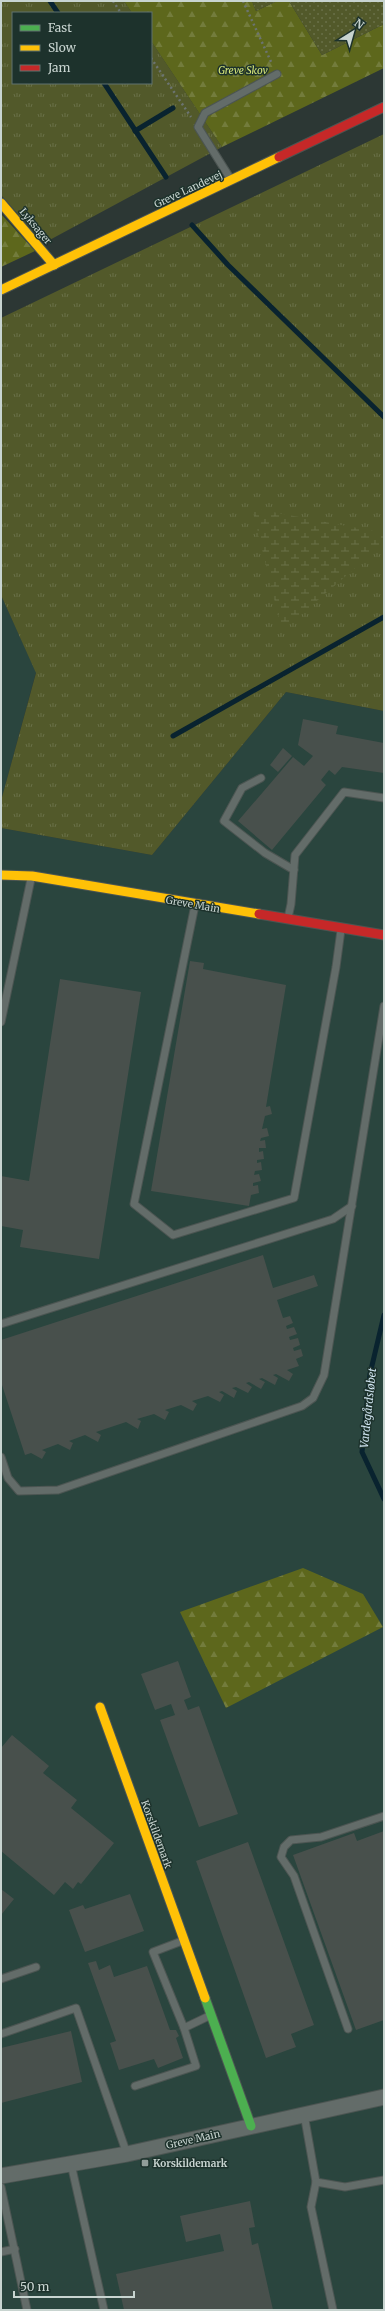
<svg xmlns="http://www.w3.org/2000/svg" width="385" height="2311" font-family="Merriweather,serif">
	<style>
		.built { fill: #2a453e }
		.grass { fill: url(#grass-tufts) }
		.forest { fill: url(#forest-firs) }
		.wetland { fill: url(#wetland-marsh) }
		.park { fill: url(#park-dots) }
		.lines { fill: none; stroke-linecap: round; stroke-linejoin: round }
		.stream { stroke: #09232f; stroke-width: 5 }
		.building { fill: #48504c }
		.lane-casing { stroke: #4c5552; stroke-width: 9 }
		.street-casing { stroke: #4c5552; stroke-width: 17 }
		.fast-casing { stroke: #4c5552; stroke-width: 11 }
		.slow-casing { stroke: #4c5552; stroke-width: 11 }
		.jam-casing { stroke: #4c5552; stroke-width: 11 }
		.path { stroke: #6c7471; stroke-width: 2.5; stroke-dasharray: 2 3; stroke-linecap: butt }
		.lane { stroke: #636c69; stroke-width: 7 }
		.street { stroke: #636c69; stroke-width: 15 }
		.fast { stroke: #4caf50; stroke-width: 9 }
		.slow { stroke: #ffc107; stroke-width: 9 }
		.jam { stroke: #c62828; stroke-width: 9 }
		.poi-dot { fill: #919d99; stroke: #1d322c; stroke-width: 1.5 }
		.labels { text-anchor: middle; stroke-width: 3; stroke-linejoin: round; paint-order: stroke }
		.park-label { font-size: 10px; font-style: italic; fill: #dae97a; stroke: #1d322c }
		.street-label { font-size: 10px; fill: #c8d4d0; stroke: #1d322c }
		.poi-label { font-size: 10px; font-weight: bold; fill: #c8d4d0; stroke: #1d322c; text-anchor: start }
		.water-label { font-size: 11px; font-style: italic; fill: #d1e6f2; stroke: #1d322c }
	</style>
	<defs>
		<pattern id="grass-tufts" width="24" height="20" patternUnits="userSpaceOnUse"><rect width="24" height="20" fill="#52592a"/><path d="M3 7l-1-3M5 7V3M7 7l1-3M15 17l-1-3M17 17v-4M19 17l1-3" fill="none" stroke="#697048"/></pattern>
		<pattern id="forest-firs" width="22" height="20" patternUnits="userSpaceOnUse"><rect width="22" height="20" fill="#5d671c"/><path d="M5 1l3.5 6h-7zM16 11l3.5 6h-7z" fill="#737c3c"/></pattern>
		<pattern id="wetland-marsh" width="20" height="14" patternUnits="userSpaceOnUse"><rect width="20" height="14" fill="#52592a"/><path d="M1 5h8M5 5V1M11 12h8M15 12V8" fill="none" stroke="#697048"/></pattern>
		<pattern id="park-dots" width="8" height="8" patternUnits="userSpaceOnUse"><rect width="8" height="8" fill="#52592a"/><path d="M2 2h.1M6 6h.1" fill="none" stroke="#697048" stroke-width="1.8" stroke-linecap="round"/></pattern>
	</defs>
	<rect width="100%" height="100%" fill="#2c3734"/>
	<g class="built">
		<path d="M1 595 36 672 1 801Z"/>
		<path d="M286 692 384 711V2310H1V828L152 855Z"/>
	</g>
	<g class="grass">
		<path d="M1 1H124L132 13H13V83H151V41L222 147 44 243 1 195Z"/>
		<path d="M384 134V711L286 692 152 855 1 828V801L36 673 1 595V318Z"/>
	</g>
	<g class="forest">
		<path d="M124 1H252L256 11 277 1H289L322 55 384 24V68L222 147 151 41V13H132Z"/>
		<path d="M1 214 35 251 1 267Z"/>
		<path d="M303 1568 363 1594 383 1627 226 1708 180 1612Z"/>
	</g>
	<path class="wetland" d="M252 508 384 533V543L282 631Z"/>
	<g class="park">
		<path d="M252 1H277L256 11Z"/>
		<path d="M289 1H384V24L322 55Z"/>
	</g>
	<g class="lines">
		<g class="stream">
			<path d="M50 1 58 13"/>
			<path d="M104 83 166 177"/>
			<path d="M135 131 173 108"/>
			<path d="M192 225 228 265 384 417"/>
			<path d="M173 736 384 617"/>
			<path d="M384 1315 370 1374 362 1452 384 1499"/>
		</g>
	</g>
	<g class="building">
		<path d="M303 719 338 726 336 734 384 743V773L342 767 335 775 329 770 321 780 326 785 272 850 238 821 293 757 304 766 313 756 298 745Z"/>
		<path d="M283 748 292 756 278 772 270 765Z"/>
		<path d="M190 961 204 963 203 969 286 985 266 1107 270 1106 272 1114 265 1116 262 1129 267 1128 269 1136 261 1138 260 1141 265 1140 266 1148H259V1152L263 1151 264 1159 257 1160V1163L261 1162 262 1170 255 1171 254 1175 259 1174 261 1181 253 1183V1186L258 1185 259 1193 251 1195 249 1206 151 1191Z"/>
		<path d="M60 979 141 992 99 1259 20 1247 23 1230 1 1226V1176L29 1181Z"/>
		<path d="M263 1255 273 1288 314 1275 318 1286 277 1300 283 1318 290 1316 293 1323 286 1326 287 1329 294 1327 297 1334 289 1337 290 1340 298 1338 300 1345 293 1348 294 1351 301 1349 303 1356 296 1359 299 1366 287 1370 293 1374 289 1381 276 1374 273 1375 278 1378 275 1385 262 1378 259 1379 265 1382 261 1389 249 1382 246 1383 252 1387 248 1393 236 1387 232 1388 237 1391 234 1398 222 1391 219 1392 224 1395 220 1402 208 1396 192 1401 197 1404 193 1411 181 1405 165 1410 169 1412 165 1420 154 1414 137 1419 141 1421 138 1429 126 1422 96 1432 101 1435 98 1442 85 1435 69 1441 73 1443 70 1450 58 1444 42 1450 46 1452 42 1459 31 1453 25 1455 1 1382V1340Z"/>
		<path d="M178 1661 191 1697 184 1700 188 1710 199 1706 238 1814 199 1827 160 1720 175 1715 171 1704 155 1710 141 1674Z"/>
		<path d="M12 1735 49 1766 43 1773 77 1800 71 1808 114 1843 81 1884 78 1882 73 1889 65 1882 54 1895 1 1851V1748Z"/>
		<path d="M384 1831V2020L356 2030 293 1855 354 1833 357 1841Z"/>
		<path d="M248 1842 314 2025 291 2034 296 2047 266 2058 196 1861Z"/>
		<path d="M1 1889 14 1899 1 1915Z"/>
		<path d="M130 1894 144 1931 85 1952 69 1910 83 1905 85 1909Z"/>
		<path d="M96 1961 99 1970 110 1965 114 1977 147 1966 170 2030H176L179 2036 176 2038 183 2058 158 2068 154 2059 119 2070 110 2043 116 2041 88 1963Z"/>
		<path d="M71 2031 82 2082 1 2103V2048Z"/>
		<path d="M250 2201 255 2227 249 2228 252 2245 258 2243 273 2310H124L116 2274 224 2251 220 2234 186 2242 180 2216Z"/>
	</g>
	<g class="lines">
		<defs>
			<g id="lane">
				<path d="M230 178 198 127 205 113 277 74"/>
				<path d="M261 778 242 788 224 821 265 853 294 870"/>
				<path d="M195 905 134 1204 173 1235 294 1198 336 967 341 930"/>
				<path d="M288 918 291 904 295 855 344 792 384 798"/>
				<path d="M1 1022 31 879"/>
				<path d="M1 1324 333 1219 352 1206"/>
				<path d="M1 1457 8 1478 19 1491 58 1490 302 1406 313 1398 324 1375 384 1006"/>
				<path d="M1 1979 36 1967"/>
				<path d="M184 2028 209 2016"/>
				<path d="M348 2029 294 1876 281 1857 284 1847 291 1840 321 1837 384 1816"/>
				<path d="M1 2034 76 2008 127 2154"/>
				<path d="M135 2086 196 2066 184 2028 153 1952 182 1941"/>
				<path d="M304 2114 316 2182 311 2207 333 2310"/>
				<path d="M71 2164 104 2310"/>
				<path d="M316 2182 345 2187 384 2180"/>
				<path d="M1 2187 27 2310"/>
				<path d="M1 2252 15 2249"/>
			</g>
			<path id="street" d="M1 2176 127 2154 384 2097"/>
			<path id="fast" d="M205 1998 251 2126"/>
			<g id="slow">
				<path d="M1 203 54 265"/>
				<path d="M1 290 279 157"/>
				<path d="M1 875 32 876 259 914"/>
				<path d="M100 1707 205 1998"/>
			</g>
			<g id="jam">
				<path d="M279 157 384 107"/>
				<path d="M259 914 384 935"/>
			</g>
		</defs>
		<use href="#lane" class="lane-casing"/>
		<use href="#street" class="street-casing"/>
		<use href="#fast" class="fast-casing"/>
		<use href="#slow" class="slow-casing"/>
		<use href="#jam" class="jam-casing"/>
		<g class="path">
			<path d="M113 1 121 13"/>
			<path d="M243 1 272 64"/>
			<path d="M151 58 191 117"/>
		</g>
		<use href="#lane" class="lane"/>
		<use href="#street" class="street"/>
		<use href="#fast" class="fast"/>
		<use href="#slow" class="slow"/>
		<use href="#jam" class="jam"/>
	</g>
	<rect class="poi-dot" x="141" y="2159" width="8" height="8" rx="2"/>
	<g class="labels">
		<g class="park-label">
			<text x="243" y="74">Greve Skov</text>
		</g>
		<g class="street-label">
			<text transform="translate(188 189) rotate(-25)" y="4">Greve Landevej</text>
			<text transform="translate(36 226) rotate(50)" y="4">Lyksager</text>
			<text transform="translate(193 904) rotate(10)" y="4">Greve Main</text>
			<text transform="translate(157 1834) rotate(70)" y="4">Korskildemark</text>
			<text transform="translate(193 2139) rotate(-13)" y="4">Greve Main</text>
		</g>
		<g class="poi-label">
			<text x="153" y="2167">Korskildemark</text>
		</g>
		<g class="water-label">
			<text transform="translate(368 1408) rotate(-84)" y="4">Vardegårdsløbet</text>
		</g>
	</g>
	<rect width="385" height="2311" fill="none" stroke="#c8d4d0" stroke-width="4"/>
	<rect x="12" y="12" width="140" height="72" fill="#1d322c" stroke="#61736e"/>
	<rect x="20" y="25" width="20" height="6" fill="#4caf50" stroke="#61736e"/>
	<text x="48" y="32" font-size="12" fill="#c8d4d0">Fast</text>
	<rect x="20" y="45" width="20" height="6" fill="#ffc107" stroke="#61736e"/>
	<text x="48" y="52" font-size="12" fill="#c8d4d0">Slow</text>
	<rect x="20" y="65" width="20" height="6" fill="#c62828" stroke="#61736e"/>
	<text x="48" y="72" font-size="12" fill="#c8d4d0">Jam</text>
	<g transform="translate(353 32) rotate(37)" stroke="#1d322c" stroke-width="3" paint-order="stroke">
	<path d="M0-3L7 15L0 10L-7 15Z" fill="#c8d4d0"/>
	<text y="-6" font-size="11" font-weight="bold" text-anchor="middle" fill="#c8d4d0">N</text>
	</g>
	<path d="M14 2291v6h120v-6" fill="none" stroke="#c8d4d0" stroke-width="2"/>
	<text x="20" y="2291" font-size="12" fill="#c8d4d0" stroke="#1d322c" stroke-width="3" paint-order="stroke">50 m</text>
</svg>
